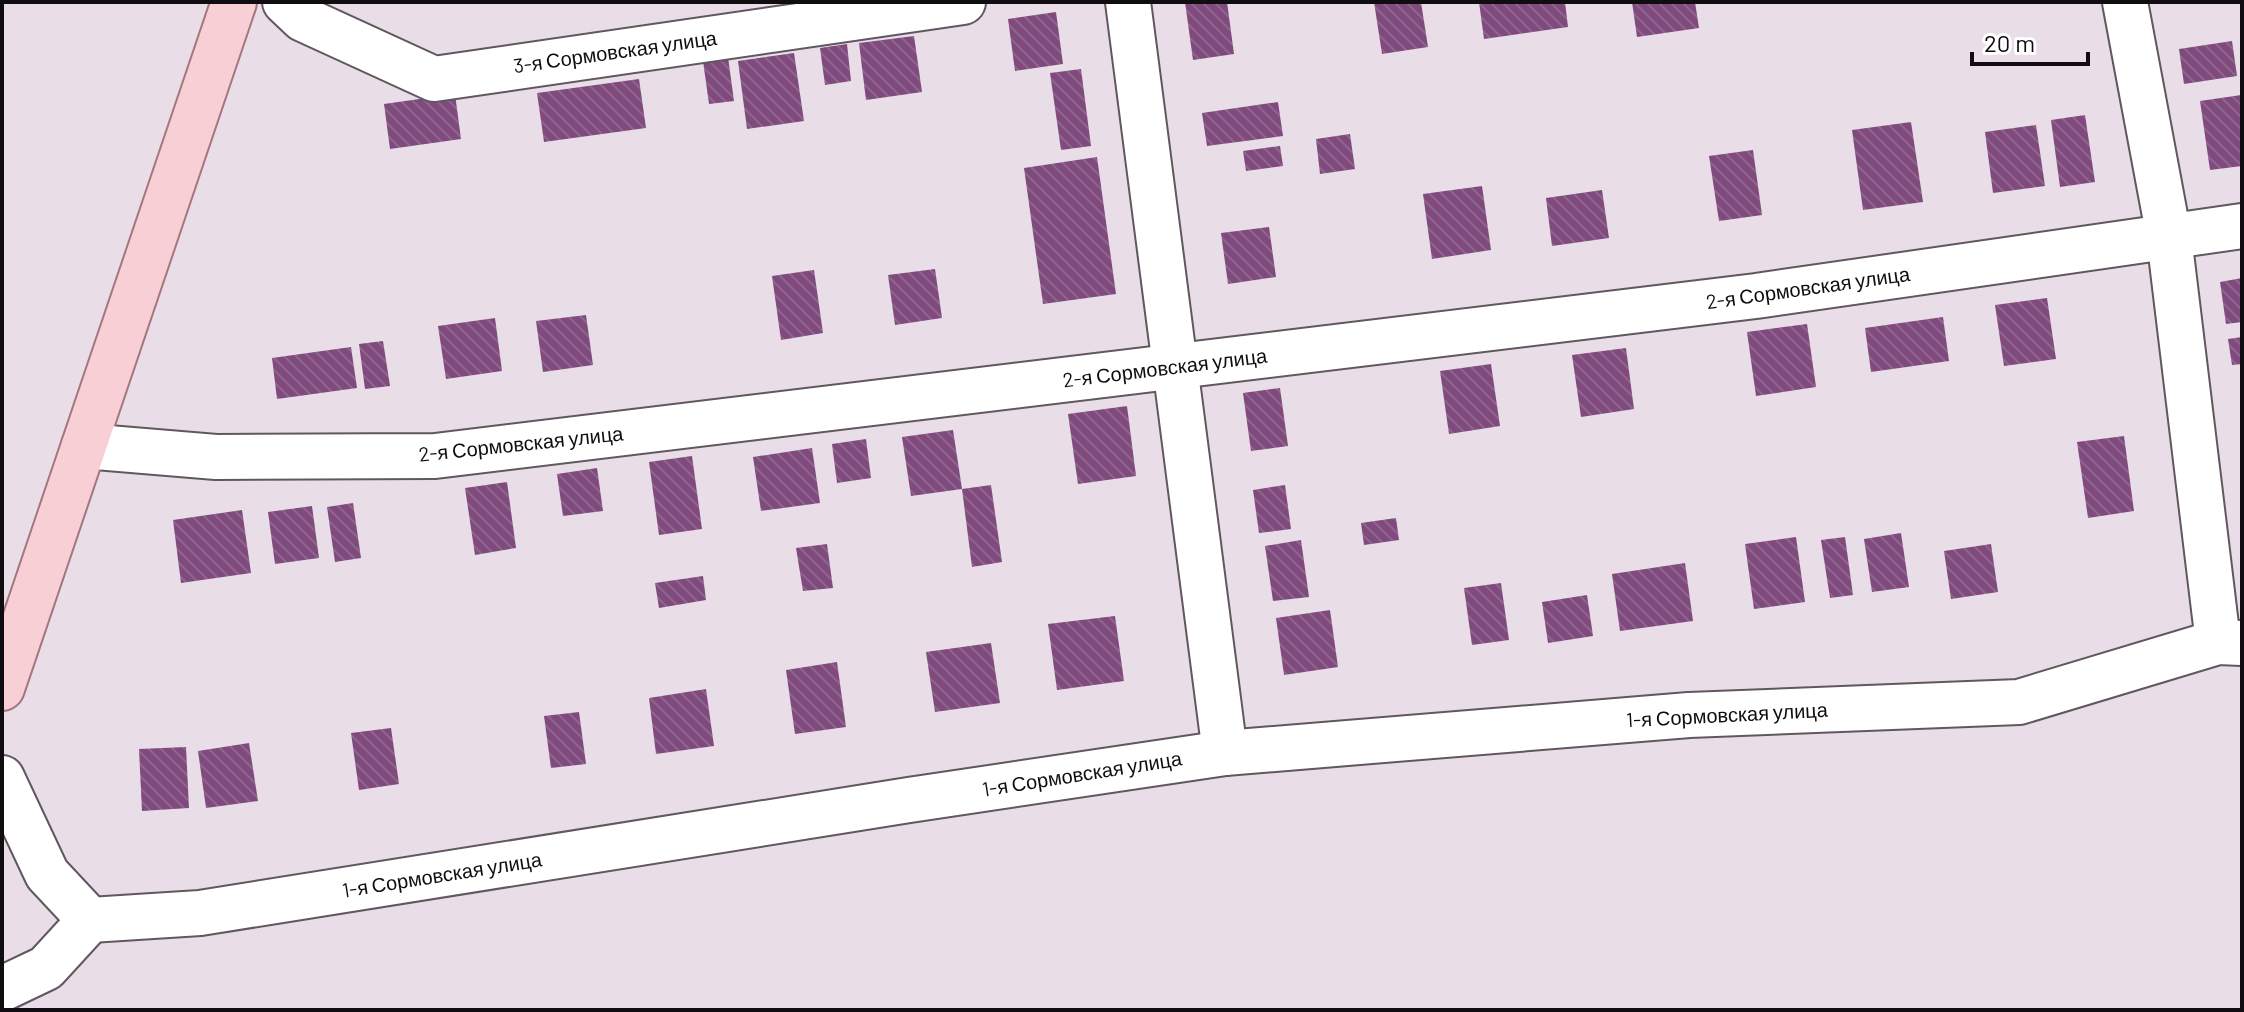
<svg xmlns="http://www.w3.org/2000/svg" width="2244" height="1012" font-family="Barlow,sans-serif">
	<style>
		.building { fill: url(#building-back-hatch) }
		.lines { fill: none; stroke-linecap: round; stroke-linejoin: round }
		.minor-casing { stroke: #60575f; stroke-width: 48 }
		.major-casing { stroke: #a4767e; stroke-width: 48 }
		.minor { stroke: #fff; stroke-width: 44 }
		.major { stroke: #f8cfd5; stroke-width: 44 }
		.labels { text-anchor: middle; stroke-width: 8; stroke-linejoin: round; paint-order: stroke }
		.street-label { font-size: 20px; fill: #100d10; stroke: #fff }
	</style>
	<defs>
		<pattern id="building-back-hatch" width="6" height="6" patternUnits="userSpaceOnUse" patternTransform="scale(2)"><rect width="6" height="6" fill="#804a7e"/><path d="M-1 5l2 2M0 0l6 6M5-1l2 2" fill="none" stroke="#8e658c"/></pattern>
	</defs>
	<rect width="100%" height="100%" fill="#e9dee8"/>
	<g class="building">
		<path d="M1185 2H1227L1234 54 1193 60Z"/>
		<path d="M1374 2H1421L1428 47 1382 54Z"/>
		<path d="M1479 2H1565L1568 27 1484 39Z"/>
		<path d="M1632 2H1695L1699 28 1637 37Z"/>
		<path d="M1056 12 1063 64 1015 71 1008 19Z"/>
		<path d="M914 36 922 92 866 100 859 43Z"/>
		<path d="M2232 41 2237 76 2184 84 2179 49Z"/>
		<path d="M847 44 851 81 825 85 820 48Z"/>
		<path d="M794 53 804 121 747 129 738 61Z"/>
		<path d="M728 57 734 101 709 104 703 61Z"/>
		<path d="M1081 69 1091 146 1061 150 1050 73Z"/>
		<path d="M639 79 646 128 544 142 537 93Z"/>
		<path d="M455 94 461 139 390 149 384 104Z"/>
		<path d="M2241 95 2242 166 2210 170 2200 101Z"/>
		<path d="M1278 102 1283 136 1207 146 1202 113Z"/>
		<path d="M2085 115 2095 182 2060 187 2051 120Z"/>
		<path d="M1911 122 1923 202 1863 210 1852 130Z"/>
		<path d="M2036 125 2045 186 1993 193 1985 132Z"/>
		<path d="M1350 134 1355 169 1320 174 1316 139Z"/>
		<path d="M1280 146 1283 166 1246 171 1243 151Z"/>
		<path d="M1753 150 1762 215 1719 221 1709 156Z"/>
		<path d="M1097 157 1116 294 1043 304 1024 168Z"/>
		<path d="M1482 186 1491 250 1432 259 1423 194Z"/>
		<path d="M1602 190 1609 238 1552 246 1546 198Z"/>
		<path d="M1269 227 1276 277 1228 284 1221 233Z"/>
		<path d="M935 269 942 318 895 325 888 275Z"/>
		<path d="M814 270 823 333 781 340 772 276Z"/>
		<path d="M2242 278V322L2226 324 2220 282Z"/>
		<path d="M2047 298 2056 359 2004 366 1995 305Z"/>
		<path d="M586 315 593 365 543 372 536 321Z"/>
		<path d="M1943 317 1949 361 1871 372 1865 328Z"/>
		<path d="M495 318 502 371 446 379 438 326Z"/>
		<path d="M1807 324 1816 387 1756 396 1747 332Z"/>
		<path d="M2242 337V364L2232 365 2228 339Z"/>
		<path d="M383 341 390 386 365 389 359 344Z"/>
		<path d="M351 347 357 388 277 399 272 358Z"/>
		<path d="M1626 348 1634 409 1581 417 1572 355Z"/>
		<path d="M1491 364 1500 426 1449 434 1440 371Z"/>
		<path d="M1280 388 1288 446 1251 451 1243 393Z"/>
		<path d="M1127 406 1136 476 1078 484 1068 414Z"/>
		<path d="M953 430 962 489 911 496 902 437Z"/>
		<path d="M2124 436 2134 511 2088 518 2077 442Z"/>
		<path d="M866 439 871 478 837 483 832 444Z"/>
		<path d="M812 448 820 503 761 511 753 457Z"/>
		<path d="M692 456 702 529 659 535 649 462Z"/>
		<path d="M597 468 603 511 563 516 557 474Z"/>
		<path d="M507 482 516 548 475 555 465 488Z"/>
		<path d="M991 485 1002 562 972 567 962 489Z"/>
		<path d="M1285 485 1291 529 1259 533 1253 490Z"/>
		<path d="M353 503 361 558 335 562 327 507Z"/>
		<path d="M312 506 319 558 275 564 268 512Z"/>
		<path d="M242 510 251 573 181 583 173 520Z"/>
		<path d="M1396 518 1399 540 1364 545 1361 523Z"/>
		<path d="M1901 533 1909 587 1872 592 1864 539Z"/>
		<path d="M1796 537 1805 602 1754 609 1745 544Z"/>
		<path d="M1845 537 1853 595 1830 598 1821 540Z"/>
		<path d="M1301 540 1309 597 1273 601 1265 546Z"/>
		<path d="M827 544 833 588 803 591 796 548Z"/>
		<path d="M1991 544 1998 592 1951 599 1944 551Z"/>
		<path d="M1685 563 1693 621 1620 631 1612 574Z"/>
		<path d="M703 576 706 600 659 608 655 583Z"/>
		<path d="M1501 583 1509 640 1472 645 1464 588Z"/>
		<path d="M1587 595 1593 636 1548 643 1542 602Z"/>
		<path d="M1330 610 1338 667 1284 675 1276 618Z"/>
		<path d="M1115 616 1124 681 1057 690 1048 624Z"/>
		<path d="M991 643 1000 703 935 712 926 652Z"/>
		<path d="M837 662 846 727 795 734 786 670Z"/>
		<path d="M706 689 714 746 656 754 649 698Z"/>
		<path d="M579 712 586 764 551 768 544 716Z"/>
		<path d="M391 728 399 784 359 790 351 733Z"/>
		<path d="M249 743 258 801 206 808 198 751Z"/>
		<path d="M186 747 189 808 142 811 139 749Z"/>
	</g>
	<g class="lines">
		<defs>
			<g id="minor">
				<path d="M285 2 303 19 434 79 963 2"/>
				<path d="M1128 2 1225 753"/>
				<path d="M2125 2 2169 237 2218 642"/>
				<path d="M84 446 216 457 435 456 1756 296 2242 226"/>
				<path d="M2 778 47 874 90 920 200 913 909 800 1225 753 1689 715 2019 702 2218 642 2242 643"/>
				<path d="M2 989 46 968 90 920"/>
			</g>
			<path id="major" d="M2 688 234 2"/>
		</defs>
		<use href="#minor" class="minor-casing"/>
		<use href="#major" class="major-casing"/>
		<use href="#minor" class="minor"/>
		<use href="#major" class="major"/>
	</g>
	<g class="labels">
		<g class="street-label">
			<text transform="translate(615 52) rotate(-8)" y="7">3-я Сормовская улица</text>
			<text transform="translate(1808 288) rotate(-8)" y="7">2-я Сормовская улица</text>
			<text transform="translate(1165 368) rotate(-7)" y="7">2-я Сормовская улица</text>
			<text transform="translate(521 444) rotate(-6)" y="7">2-я Сормовская улица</text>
			<text transform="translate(1727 715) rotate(-3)" y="7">1-я Сормовская улица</text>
			<text transform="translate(1082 774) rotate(-9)" y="7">1-я Сормовская улица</text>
			<text transform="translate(442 875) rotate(-9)" y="7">1-я Сормовская улица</text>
		</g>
	</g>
	<rect width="2244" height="1012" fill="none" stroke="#100d10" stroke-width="8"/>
	<path d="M1972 52v12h116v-12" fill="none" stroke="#100d10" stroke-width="4"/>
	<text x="1984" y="52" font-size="24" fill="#100d10" stroke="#ffffff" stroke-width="6" paint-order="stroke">20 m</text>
</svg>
